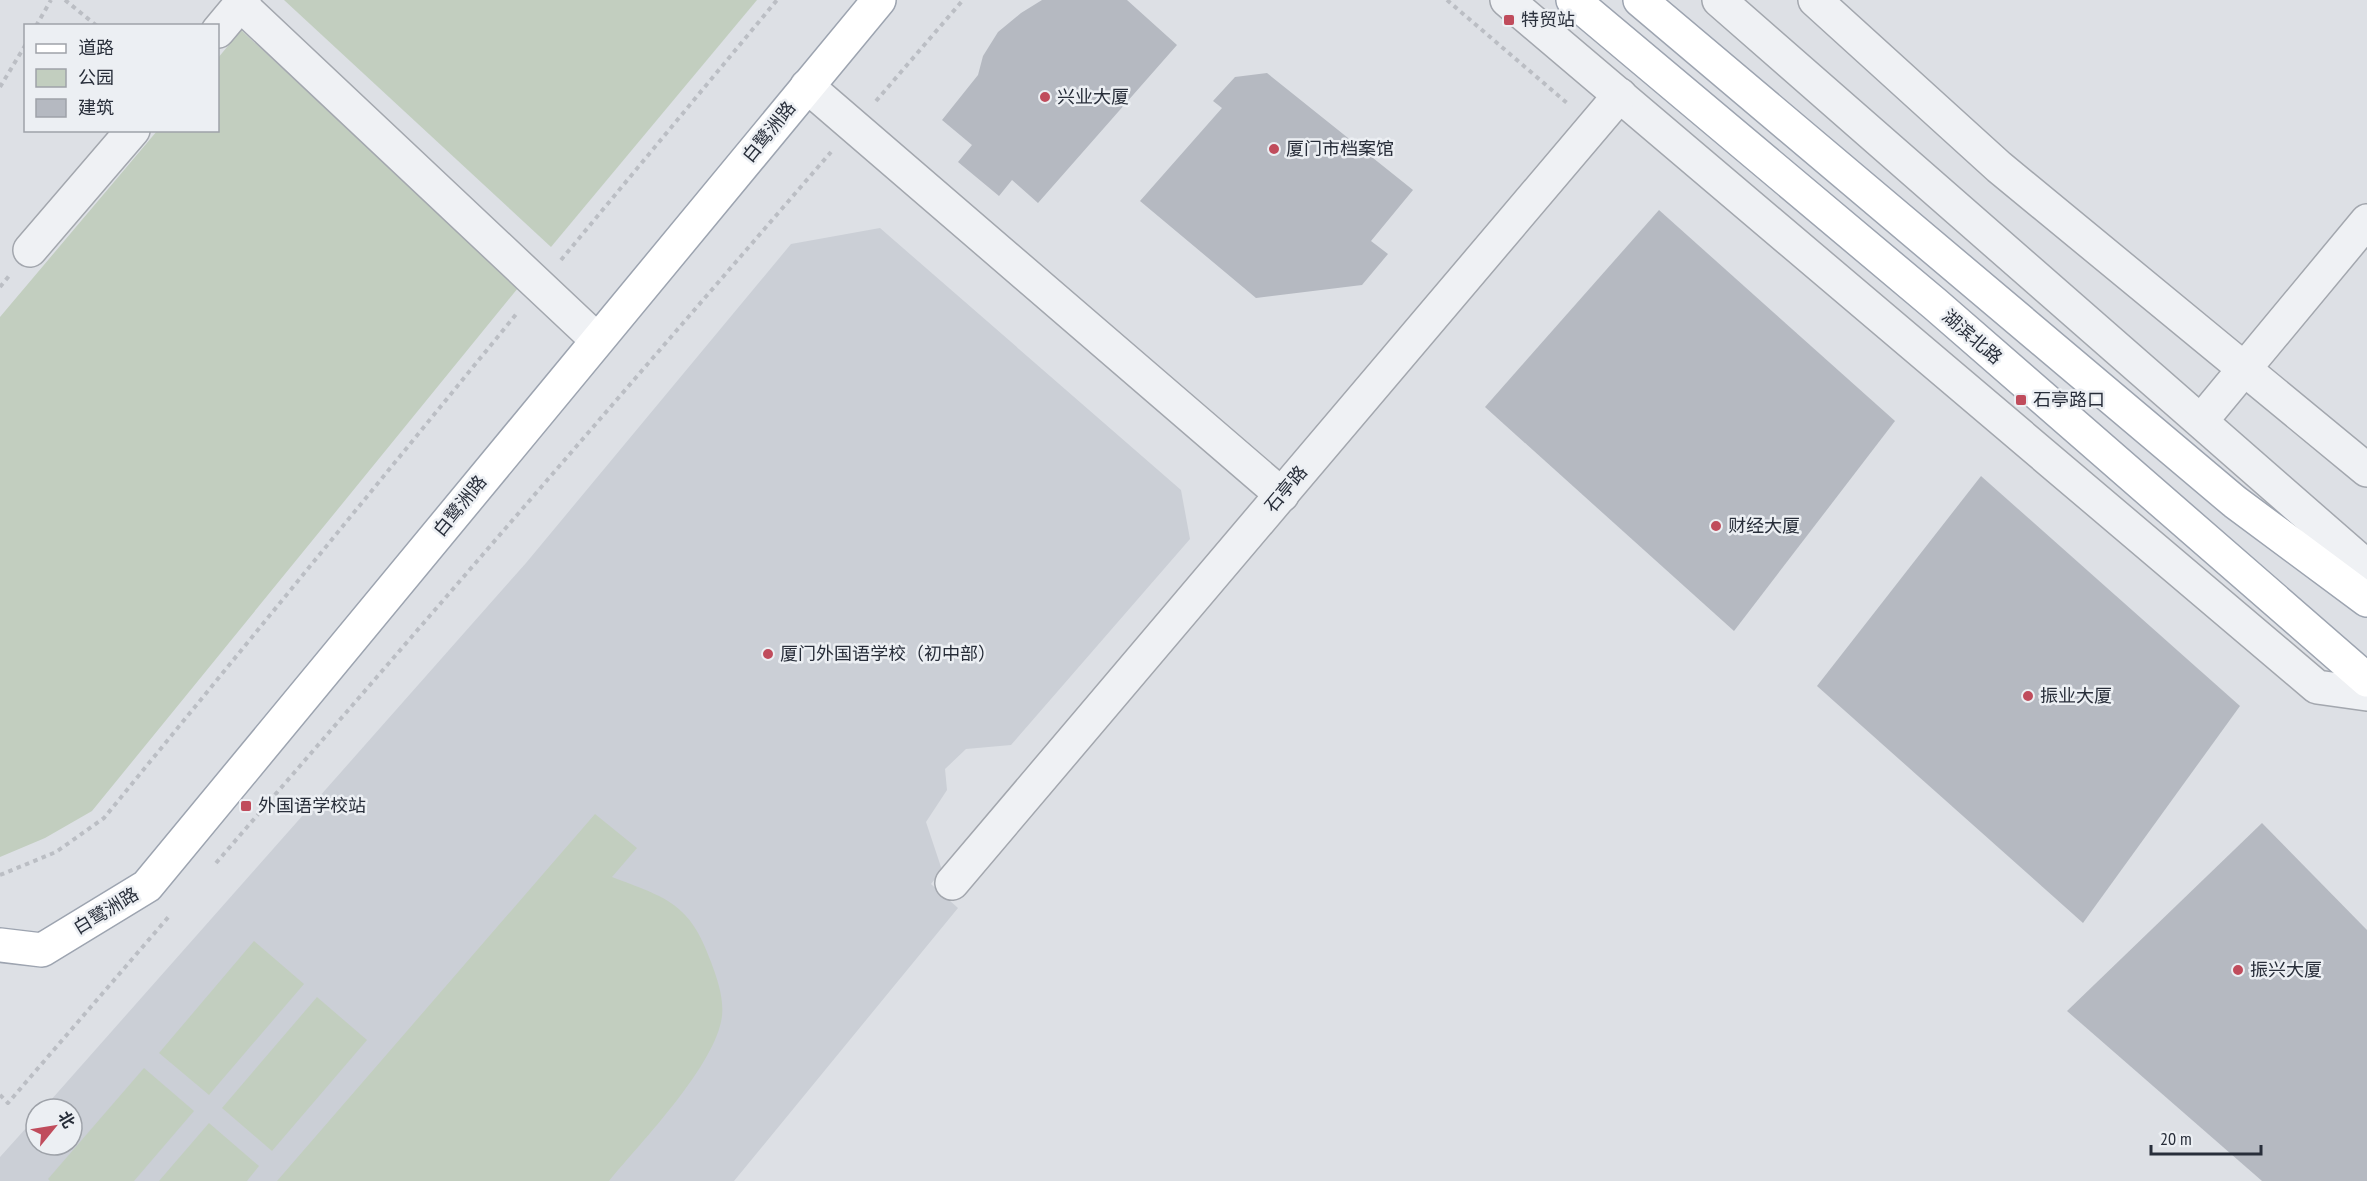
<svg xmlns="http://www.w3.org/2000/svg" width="2367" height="1181" font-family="'PT Sans Narrow','Noto Sans SC',sans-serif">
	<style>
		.built { fill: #cbcfd6 }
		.green { fill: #c2cebf }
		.building { fill: #b5b9c1 }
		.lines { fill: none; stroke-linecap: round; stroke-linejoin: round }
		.minor-casing { stroke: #a3a7ae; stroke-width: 36 }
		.major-casing { stroke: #9da4b0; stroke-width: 36 }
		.path { stroke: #bbbec4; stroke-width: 4; stroke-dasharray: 4.5 4.5; stroke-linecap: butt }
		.minor { stroke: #eff1f4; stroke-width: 33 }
		.major { stroke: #fff; stroke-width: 33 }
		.poi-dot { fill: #c04c5c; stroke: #eceff3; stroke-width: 2 }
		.labels { text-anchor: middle; stroke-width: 5; stroke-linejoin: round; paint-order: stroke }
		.poi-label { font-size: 18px; fill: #282e3a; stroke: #eceff3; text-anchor: start }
		.street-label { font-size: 18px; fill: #282e3a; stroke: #eceff3 }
	</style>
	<rect width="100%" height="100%" fill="#dde0e5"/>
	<path class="built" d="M880 228 1181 490 1190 539 1011 745 966 749 945 769 947 790 926 822 942 870 931 884 958 908 734 1181H0V1157L36 1117V1145H72V1109H43L526 563 791 244Z"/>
	<g class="green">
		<path d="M284 0H757L551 247Z"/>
		<path d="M241 30 518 288 92 811 45 838 0 857V317L157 131 218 130V58Z"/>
		<path d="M595 814 637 848 612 877C667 898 690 903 711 962 717 978 724 998 722 1016 716 1065 642 1141 609 1181H277Z"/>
		<path d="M254 941 304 984 209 1095 159 1053Z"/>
		<path d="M317 997 367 1040 272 1151 222 1108Z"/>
		<path d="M144 1068 194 1111 134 1181H50L48 1179Z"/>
		<path d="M209 1123 259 1166 247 1181H159Z"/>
	</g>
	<g class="building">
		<path d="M1042 0H1127L1177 45 1038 203 1012 180 999 196 958 162 972 145 942 120 978 75 983 56 998 32 1021 13Z"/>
		<path d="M1267 73 1413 190 1371 241 1388 254 1362 285 1256 298 1140 201 1222 108 1213 101 1235 77Z"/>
		<path d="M1659 210 1895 421 1734 631 1485 407Z"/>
		<path d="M1981 476 2240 706 2083 923 1817 686Z"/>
		<path d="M2262 823 2367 930V1181H2262L2067 1011Z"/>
	</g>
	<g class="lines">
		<defs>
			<g id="minor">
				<path d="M1507 0 2317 687 2367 694"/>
				<path d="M1719 0 2367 567"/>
				<path d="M1815 0 1999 167 2367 470"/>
				<path d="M240 4 597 340"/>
				<path d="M218 31 244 0"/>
				<path d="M807 86 1282 495"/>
				<path d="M30 250 133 130"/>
				<path d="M2201 421 2367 221"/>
				<path d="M952 883 1620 95"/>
			</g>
			<g id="major">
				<path d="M1573 0 1935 304 2367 680"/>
				<path d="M1640 0 2235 502 2367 600"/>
				<path d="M0 945 42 950 147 886 879 0"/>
			</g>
		</defs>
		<use href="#minor" class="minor-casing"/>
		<use href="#major" class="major-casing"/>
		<g class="path">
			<path d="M65 0 97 26"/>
			<path d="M1447 0 1567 103"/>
			<path d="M36 26 51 0"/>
			<path d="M0 87 26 44"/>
			<path d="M876 101 963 0"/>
			<path d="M561 260 777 0"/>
			<path d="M0 287 9 276"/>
			<path d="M216 863 831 152"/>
			<path d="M0 875 56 852 104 818 518 312"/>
			<path d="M0 1095 8 1103 171 914"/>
		</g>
		<use href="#minor" class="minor"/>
		<use href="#major" class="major"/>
	</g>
	<g class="poi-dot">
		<rect x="1503" y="14" width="12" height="12" rx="3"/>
		<circle cx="1045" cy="97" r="6"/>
		<circle cx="1274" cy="149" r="6"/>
		<rect x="2015" y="394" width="12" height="12" rx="3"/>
		<circle cx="1716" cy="526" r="6"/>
		<circle cx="768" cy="654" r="6"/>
		<circle cx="2028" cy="696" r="6"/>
		<rect x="240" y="800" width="12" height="12" rx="3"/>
		<circle cx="2238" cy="970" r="6"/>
	</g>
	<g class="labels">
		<g class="poi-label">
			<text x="1521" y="26">特贸站</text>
			<text x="1057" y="103">兴业大厦</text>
			<text x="1286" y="155">厦门市档案馆</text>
			<text x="2033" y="406">石亭路口</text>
			<text x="1728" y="532">财经大厦</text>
			<text x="780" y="660">厦门外国语学校（初中部）</text>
			<text x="2040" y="702">振业大厦</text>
			<text x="258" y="812">外国语学校站</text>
			<text x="2250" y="976">振兴大厦</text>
		</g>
		<g class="street-label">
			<text transform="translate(769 132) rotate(-51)" y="6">白鹭洲路</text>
			<text transform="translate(1972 337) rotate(41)" y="6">湖滨北路</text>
			<text transform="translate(1286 489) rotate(-50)" y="6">石亭路</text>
			<text transform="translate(460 506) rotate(-51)" y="6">白鹭洲路</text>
			<text transform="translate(106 911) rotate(-31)" y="6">白鹭洲路</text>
		</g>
	</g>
	<rect x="24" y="24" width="195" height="108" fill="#eceff3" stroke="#9ea2a9" stroke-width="1.5"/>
	<rect x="36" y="44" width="30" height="9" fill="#ffffff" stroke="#9ea2a9" stroke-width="1.5"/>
	<text x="78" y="54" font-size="18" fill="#282e3a">道路</text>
	<rect x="36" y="69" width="30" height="18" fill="#c2cebf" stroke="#9ea2a9" stroke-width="1.5"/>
	<text x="78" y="84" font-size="18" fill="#282e3a">公园</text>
	<rect x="36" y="99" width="30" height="18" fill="#b5b9c1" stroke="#9ea2a9" stroke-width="1.5"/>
	<text x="78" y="114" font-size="18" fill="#282e3a">建筑</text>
	<g transform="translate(54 1127) rotate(60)"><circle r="28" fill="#eceff3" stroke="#9ea2a9" stroke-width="1.5"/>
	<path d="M0-4.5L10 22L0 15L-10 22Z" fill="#c04c5c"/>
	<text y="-9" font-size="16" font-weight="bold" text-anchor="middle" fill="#282e3a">北</text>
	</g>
	<path d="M2151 1145v9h110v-9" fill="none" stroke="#282e3a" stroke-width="3"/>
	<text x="2160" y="1145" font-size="18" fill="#282e3a" stroke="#eceff3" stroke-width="4.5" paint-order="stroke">20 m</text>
</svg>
